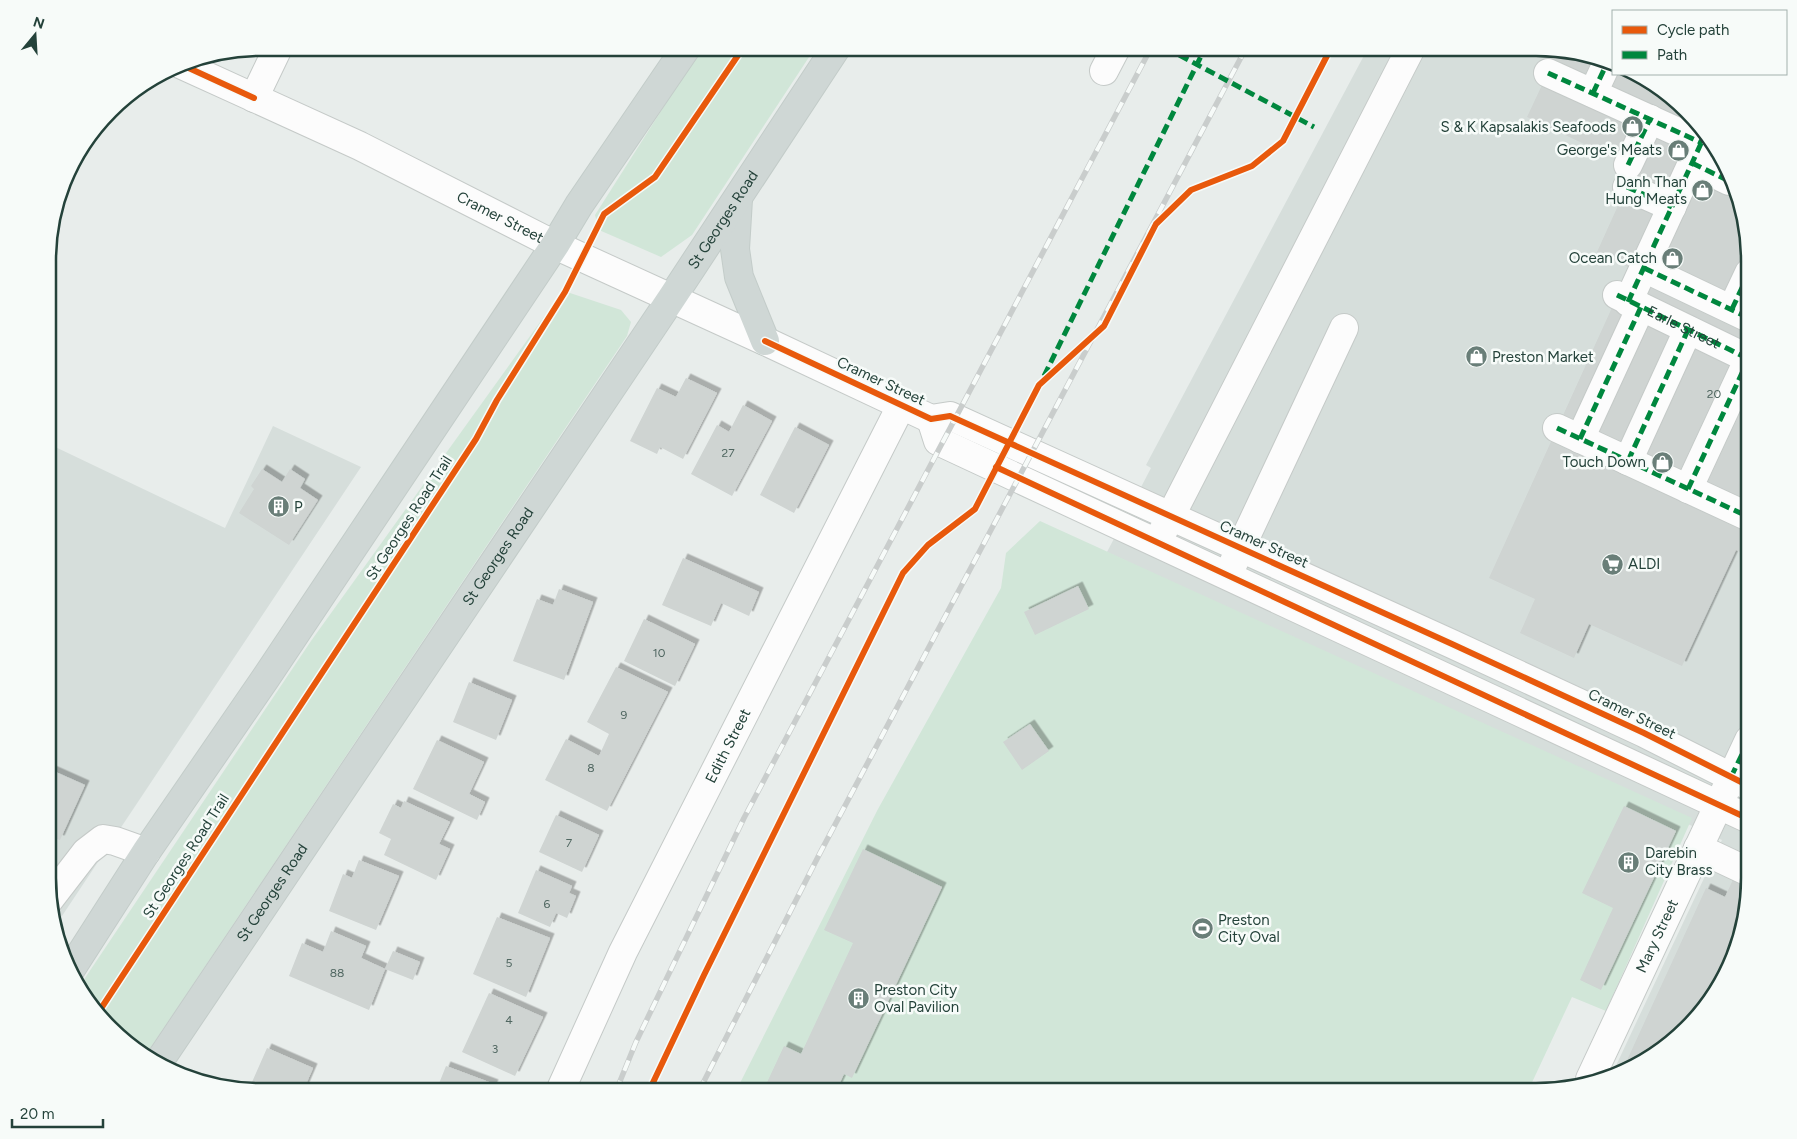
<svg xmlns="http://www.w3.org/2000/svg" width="1797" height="1139" font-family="Figtree,sans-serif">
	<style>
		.built { fill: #d6dedb }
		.green { fill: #d1e6d8 }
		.building { fill: #cfd4d2; filter: url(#shadow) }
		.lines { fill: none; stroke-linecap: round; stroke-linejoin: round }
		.minor-casing { stroke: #c5cac8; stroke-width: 30 }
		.major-casing { stroke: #c3ccc9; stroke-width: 30 }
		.minor { stroke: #fcfcfc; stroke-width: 28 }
		.major { stroke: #cfd7d5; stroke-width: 28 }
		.rail-casing { stroke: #c9cdcc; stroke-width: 5.5 }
		.rail { stroke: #f7fbf9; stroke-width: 4; stroke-dasharray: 11; stroke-linecap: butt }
		.quiet { stroke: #00873e; stroke-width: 5; stroke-dasharray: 10 5; stroke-linecap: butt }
		.cycleway-casing { stroke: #f7fbf9; stroke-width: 9 }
		.cycleway { stroke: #e8590c; stroke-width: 6 }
		.labels { text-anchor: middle; stroke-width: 5; stroke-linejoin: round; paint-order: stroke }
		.number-label { font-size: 12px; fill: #506761 }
		.poi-label { font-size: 15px; fill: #24423a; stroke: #f7fbf9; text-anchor: start }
		.street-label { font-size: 15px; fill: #24423a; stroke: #f7fbf9 }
		.rim { fill: none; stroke: #24423a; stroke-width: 2.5 }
	</style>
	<defs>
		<filter id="shadow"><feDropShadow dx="4.5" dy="-4.5" stdDeviation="0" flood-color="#0004"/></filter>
	</defs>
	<rect width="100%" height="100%" fill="#e8edeb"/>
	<g class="built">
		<path d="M1368 48H1536L1604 59 1613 74H1634L1654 83 1721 154 1749 248V891L1738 946 1714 996 1642 1063 1613 1072 1722 840 1107 552 1151 468 1146 465Z"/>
		<path d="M273 426 361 467 56 925 49 905V444L225 528Z"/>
	</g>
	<g class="green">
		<path d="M701 48H815L692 235 661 257 599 230 595 215Z"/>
		<path d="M567 292 621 310 631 322 627 336 145 1056H143L79 987 311 641 556 300Z"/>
		<path d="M1040 521 1692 818 1606 1011 1572 997 1528 1091H736L878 809 1001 588 1006 553Z"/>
	</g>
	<g class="building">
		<path d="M1558 51 1604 59 1613 74H1634L1654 83 1721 154 1749 248V556L1736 550 1682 666 1589 624 1574 658 1520 633 1535 599 1489 578 1630 268 1597 252 1635 168 1527 117Z"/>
		<path d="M686 378 717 393 683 459 660 447 657 454 630 441 657 388 676 397Z"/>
		<path d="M743 405 772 421 732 496 691 474 717 425 729 432Z"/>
		<path d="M795 427 829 445 794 513 760 495Z"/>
		<path d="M262 469 282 482 290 469 305 479 300 488 318 500 289 545 239 513 254 489 251 486Z"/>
		<path d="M683 558 759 592 749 616 721 603 711 626 662 605Z"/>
		<path d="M1078 586 1089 609 1035 635 1024 612Z"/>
		<path d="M559 589 593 602 564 680 513 661 537 599 553 605Z"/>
		<path d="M644 619 695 644 675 686 624 661Z"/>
		<path d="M616 667 668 692 607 811 545 780 566 739 599 756 609 734 587 722Z"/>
		<path d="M469 682 512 700 496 740 453 722Z"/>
		<path d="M1030 724 1049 751 1022 770 1003 742Z"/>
		<path d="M437 740 484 762 469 794 485 802 477 820 413 789Z"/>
		<path d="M49 769 85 785 60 840 49 836Z"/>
		<path d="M404 801 450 822 439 844 450 849 436 880 384 855 391 839 379 833 393 804 401 808Z"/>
		<path d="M1624 806 1676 831 1601 990 1580 980 1613 908 1582 893Z"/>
		<path d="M556 815 599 835 582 872 539 852Z"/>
		<path d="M863 849 942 887 852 1078 844 1074 836 1091H763L784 1046 801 1054 853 943 824 930Z"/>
		<path d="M1747 849 1749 850V891L1738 946 1714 996 1642 1063 1623 1069 1706 888 1725 897Z"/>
		<path d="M359 860 399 876 376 930 329 911 343 874 352 878Z"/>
		<path d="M536 870 572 886 569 893 576 896 567 918 556 913 550 927 518 913Z"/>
		<path d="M497 917 550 938 526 997 473 974Z"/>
		<path d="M331 931 366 946 361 958 385 969 369 1010 289 976 302 943 323 952Z"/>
		<path d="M393 951 420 962 413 980 385 969Z"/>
		<path d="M489 993 543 1017 515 1076 462 1052Z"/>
		<path d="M267 1048 313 1068 303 1091H293L281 1087 279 1091 249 1089Z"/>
		<path d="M446 1066 494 1084 491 1091H436Z"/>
	</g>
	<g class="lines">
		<defs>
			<g id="minor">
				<path id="s1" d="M180 64 360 146 555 245 765 341 931 419 950 416 1452 644 1644 733 1749 786"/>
				<path d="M1104 71 1116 48"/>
				<path d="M1548 73 1702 143"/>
				<path d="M1593 93 1608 61"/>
				<path d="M254 98 278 48"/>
				<path d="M1692 163 1729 181"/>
				<path d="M1628 165 1650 119"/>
				<path d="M1627 187 1672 207"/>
				<path d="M1644 268 1749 318"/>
				<path d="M1617 295 1749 359"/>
				<path d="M1628 302 1704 137"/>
				<path d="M1732 309 1749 273"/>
				<path d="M931 419 938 441 1749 819"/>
				<path d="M1557 428 1749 517"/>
				<path d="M1580 439 1641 307"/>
				<path d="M1628 461 1688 330"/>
				<path d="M1688 489 1749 358"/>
				<path d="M1162 533 1411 48"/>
				<path d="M1233 564 1344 328"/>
				<path d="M1698 848 1749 872"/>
				<path d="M49 900 86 852 103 839 115 841 146 852"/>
				<path id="s2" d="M1590 1079 1749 740"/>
				<path id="s3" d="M560 1091 623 952 902 404"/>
			</g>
			<g id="major">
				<path d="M738 199 735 249 739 277 765 341"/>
				<path d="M71 969 146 852 265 679 555 245 579 205 686 48"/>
				<path id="s4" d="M158 1063 671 299 836 48"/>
			</g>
		</defs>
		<use href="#minor" class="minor-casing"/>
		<use href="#major" class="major-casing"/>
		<use href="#minor" class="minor"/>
		<use href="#major" class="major"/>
		<defs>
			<g id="rail">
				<path d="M616 1091 636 1042 744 818 1151 48"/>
				<path d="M699 1091 820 853 1246 48"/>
			</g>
		</defs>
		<use href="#rail" class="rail-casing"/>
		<use href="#rail" class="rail"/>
		<g class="quiet">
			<path d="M1166 48 1314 127"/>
			<path d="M1548 73 1702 143"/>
			<path d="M1593 93 1608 61"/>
			<path d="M1692 163 1729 181"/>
			<path d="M1628 165 1650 119"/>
			<path d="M1627 187 1672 207"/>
			<path d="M1644 268 1749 318"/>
			<path id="s5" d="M1617 295 1749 359"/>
			<path d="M1628 302 1704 137"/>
			<path d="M1732 309 1749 273"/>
			<path d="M1044 376 1205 48"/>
			<path d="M1557 428 1749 517"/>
			<path d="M1580 439 1641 307"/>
			<path d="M1628 461 1688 330"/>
			<path d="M1688 489 1749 358"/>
			<path d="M1741 513 1749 496"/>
			<path d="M1731 777 1749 740"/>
		</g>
		<defs>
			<g id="cycleway">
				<path d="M180 64 254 98"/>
				<path d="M765 341 931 419 950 416 1452 644 1644 733 1749 786"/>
				<path d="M996 467 1749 819"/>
				<path d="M100 1010 476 439 497 400 565 292 604 214 655 177 743 48"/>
				<path d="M649 1091 704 975 903 573 928 545 975 509 1039 385 1104 326 1156 224 1191 190 1252 166 1283 141 1331 48"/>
			</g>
		</defs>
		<use href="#cycleway" class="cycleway-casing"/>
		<use href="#cycleway" class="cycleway"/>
	</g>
	<defs>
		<symbol id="shop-disc" viewBox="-11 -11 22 22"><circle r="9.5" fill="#697e78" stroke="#f7fbf9"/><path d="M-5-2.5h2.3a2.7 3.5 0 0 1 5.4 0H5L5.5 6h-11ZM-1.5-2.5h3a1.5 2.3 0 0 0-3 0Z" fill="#fff"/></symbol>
		<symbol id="building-disc" viewBox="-11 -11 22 22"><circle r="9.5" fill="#697e78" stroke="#f7fbf9"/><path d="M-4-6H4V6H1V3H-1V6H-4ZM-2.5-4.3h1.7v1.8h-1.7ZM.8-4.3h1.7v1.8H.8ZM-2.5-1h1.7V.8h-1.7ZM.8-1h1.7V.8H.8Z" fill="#fff"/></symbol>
		<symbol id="supermarket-disc" viewBox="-11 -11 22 22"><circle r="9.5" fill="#697e78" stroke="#f7fbf9"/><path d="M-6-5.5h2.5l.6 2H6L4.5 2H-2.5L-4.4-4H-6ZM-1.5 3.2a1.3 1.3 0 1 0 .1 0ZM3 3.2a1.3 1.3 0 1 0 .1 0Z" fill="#fff"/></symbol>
		<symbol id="stadium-disc" viewBox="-11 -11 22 22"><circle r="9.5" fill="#697e78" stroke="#f7fbf9"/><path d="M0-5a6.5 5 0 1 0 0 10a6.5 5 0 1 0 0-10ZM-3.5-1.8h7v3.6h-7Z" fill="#fff"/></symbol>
	</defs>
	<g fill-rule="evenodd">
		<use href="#shop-disc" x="1620" y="114" width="25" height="25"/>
		<use href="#shop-disc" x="1666" y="138" width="25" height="25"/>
		<use href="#shop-disc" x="1690" y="178" width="25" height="25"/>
		<use href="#shop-disc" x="1660" y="246" width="25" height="25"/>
		<use href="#shop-disc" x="1464" y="344" width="25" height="25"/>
		<use href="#shop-disc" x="1650" y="450" width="25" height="25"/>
		<use href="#building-disc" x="266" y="494" width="25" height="25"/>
		<use href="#supermarket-disc" x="1600" y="552" width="25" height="25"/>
		<use href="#building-disc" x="1616" y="850" width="25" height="25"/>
		<use href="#stadium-disc" x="1190" y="916" width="25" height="25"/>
		<use href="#building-disc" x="846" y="986" width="25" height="25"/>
	</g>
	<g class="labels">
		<g class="number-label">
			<text x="1714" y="398">20</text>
			<text x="728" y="457">27</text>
			<text x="659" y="657">10</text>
			<text x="624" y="719">9</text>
			<text x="591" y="772">8</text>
			<text x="569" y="847">7</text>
			<text x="547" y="908">6</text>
			<text x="509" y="967">5</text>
			<text x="337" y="977">88</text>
			<text x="509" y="1024">4</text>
			<text x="495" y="1053">3</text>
		</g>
		<g class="poi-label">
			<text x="1616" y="132" text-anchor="end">S &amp; K Kapsalakis Seafoods</text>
			<text x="1662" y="155" text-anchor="end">George's Meats</text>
			<text x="1687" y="187" text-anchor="end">Danh Than<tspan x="1687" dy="17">Hung Meats</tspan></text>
			<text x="1657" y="263" text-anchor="end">Ocean Catch</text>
			<text x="1492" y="362">Preston Market</text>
			<text x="1646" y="467" text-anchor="end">Touch Down</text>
			<text x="294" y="512">P</text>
			<text x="1628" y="569">ALDI</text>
			<text x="1645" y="858">Darebin<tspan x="1645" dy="17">City Brass</tspan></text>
			<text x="1218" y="925">Preston<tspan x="1218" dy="17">City Oval</tspan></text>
			<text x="874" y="995">Preston City<tspan x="874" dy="17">Oval Pavilion</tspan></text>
		</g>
		<g class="street-label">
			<text dy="5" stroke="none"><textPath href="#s1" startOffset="355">Cramer Street</textPath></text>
			<text dy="5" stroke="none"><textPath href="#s4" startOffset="1015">St Georges Road</textPath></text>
			<text dy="5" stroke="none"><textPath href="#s5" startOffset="74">Earle Street</textPath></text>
			<text transform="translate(881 381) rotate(25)" y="5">Cramer Street</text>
			<text transform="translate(409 518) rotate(-57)" y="5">St Georges Road Trail</text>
			<text transform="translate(1264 544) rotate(24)" y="5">Cramer Street</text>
			<text dy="5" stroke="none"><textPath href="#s4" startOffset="610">St Georges Road</textPath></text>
			<text transform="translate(1632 714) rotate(26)" y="5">Cramer Street</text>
			<text dy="5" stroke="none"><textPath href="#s3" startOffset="384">Edith Street</textPath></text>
			<text transform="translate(186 856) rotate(-57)" y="5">St Georges Road Trail</text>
			<text dy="5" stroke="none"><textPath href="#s4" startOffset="205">St Georges Road</textPath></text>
			<text dy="5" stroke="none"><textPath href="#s2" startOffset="158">Mary Street</textPath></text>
		</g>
	</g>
	<path d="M0 0H1797V1139H0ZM261 56H1536A205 205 0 0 1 1741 261V878A205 205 0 0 1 1536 1083H261A205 205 0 0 1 56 878V261A205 205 0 0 1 261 56Z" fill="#f7fbf9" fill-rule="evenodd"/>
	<path class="rim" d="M261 56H1536A205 205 0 0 1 1741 261V878A205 205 0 0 1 1536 1083H261A205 205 0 0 1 56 878V261A205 205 0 0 1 261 56Z"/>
	<rect x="1612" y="10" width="175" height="65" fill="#f7fbf9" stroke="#a3b1ad"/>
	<rect x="1622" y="26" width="25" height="8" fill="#e8590c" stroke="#a3b1ad"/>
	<text x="1657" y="35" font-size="15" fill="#24423a">Cycle path</text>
	<rect x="1622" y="51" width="25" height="8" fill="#00873e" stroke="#a3b1ad"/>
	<text x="1657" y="60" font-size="15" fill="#24423a">Path</text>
	<g transform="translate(35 35) rotate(18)" stroke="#f7fbf9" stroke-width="4" paint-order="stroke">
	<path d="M0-4L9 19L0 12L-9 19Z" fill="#24423a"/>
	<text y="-8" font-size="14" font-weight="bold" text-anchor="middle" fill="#24423a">N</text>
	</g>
	<path d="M12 1119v8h91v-8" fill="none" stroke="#24423a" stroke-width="2.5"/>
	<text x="20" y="1119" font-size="15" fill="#24423a" stroke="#f7fbf9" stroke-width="4" paint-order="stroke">20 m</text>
</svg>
